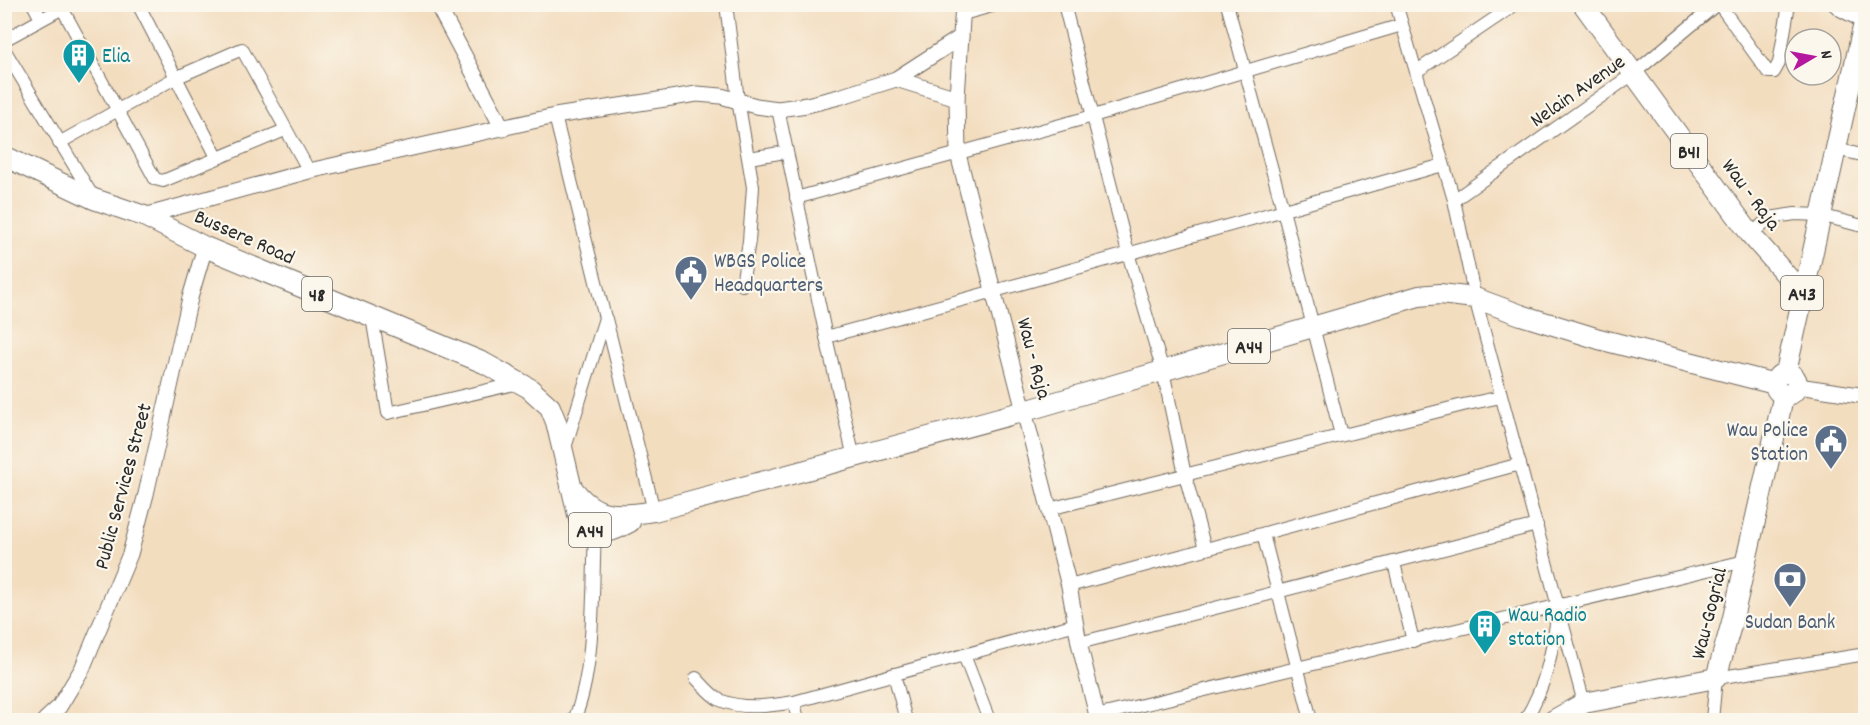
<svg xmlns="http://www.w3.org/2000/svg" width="1870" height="725" font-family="Dekko,sans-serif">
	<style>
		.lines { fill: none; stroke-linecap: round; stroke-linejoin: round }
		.minor-casing { stroke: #71695f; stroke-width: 14 }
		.tertiary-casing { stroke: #71695f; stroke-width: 17 }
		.primary-casing { stroke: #71695f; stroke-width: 22 }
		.minor { stroke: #fff; stroke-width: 12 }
		.tertiary { stroke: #fff; stroke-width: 15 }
		.primary { stroke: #fff; stroke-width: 20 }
		.labels { text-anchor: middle; stroke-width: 4.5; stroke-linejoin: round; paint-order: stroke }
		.shield { fill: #fbf7ec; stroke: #696865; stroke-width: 1.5 }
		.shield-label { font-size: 20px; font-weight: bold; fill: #2b2b2b }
		.culture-label { font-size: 21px; fill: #0d838f; stroke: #fbf7ec; text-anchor: start }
		.street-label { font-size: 21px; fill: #2b2b2b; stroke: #fbf7ec }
		.service-label { font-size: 21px; fill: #4e5e75; stroke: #fbf7ec; text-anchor: start }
	</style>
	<rect width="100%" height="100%" fill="#fbf7ec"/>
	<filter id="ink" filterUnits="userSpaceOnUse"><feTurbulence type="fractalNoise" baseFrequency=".0167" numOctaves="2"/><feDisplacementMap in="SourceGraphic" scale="12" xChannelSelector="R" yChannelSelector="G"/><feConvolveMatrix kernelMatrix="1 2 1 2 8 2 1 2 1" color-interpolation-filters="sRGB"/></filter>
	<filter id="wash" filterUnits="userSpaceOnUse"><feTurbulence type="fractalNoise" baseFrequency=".008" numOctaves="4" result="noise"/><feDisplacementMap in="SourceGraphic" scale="24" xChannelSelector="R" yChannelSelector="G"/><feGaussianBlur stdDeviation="1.35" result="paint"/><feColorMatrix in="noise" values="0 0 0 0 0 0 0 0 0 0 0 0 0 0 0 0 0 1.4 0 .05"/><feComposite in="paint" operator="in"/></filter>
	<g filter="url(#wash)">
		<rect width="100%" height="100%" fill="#f3ddbf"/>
	</g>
	<g filter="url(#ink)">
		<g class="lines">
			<defs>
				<g id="minor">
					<path d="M33 4 41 19"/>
					<path d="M138 4 217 157"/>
					<path d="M726 4 738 100 753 187 749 241 742 285"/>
					<path d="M1064 4 1128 253 1163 371 1185 475 1205 549"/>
					<path d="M1227 4 1283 210 1341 435"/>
					<path d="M1396 4 1454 200 1475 298 1584 703"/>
					<path d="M1719 4 1768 72H1774L1779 63 1789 4"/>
					<path d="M1833 4 1840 10 1863 22"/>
					<path d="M62 8 155 179 163 181 285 130"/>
					<path d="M963 14 999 4"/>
					<path d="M4 40 68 5"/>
					<path d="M4 49 93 197"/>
					<path d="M1417 71 1516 4"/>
					<path d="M778 109 826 337 854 458"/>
					<path d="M555 116 605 318 565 448"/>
					<path d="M59 143 175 78 242 49 309 171"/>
					<path d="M1836 149 1866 156"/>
					<path d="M749 158 786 152"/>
					<path d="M796 198 1093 116 1402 25"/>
					<path d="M1454 200 1633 74 1717 4"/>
					<path d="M1751 235 1769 218 1795 214 1820 215 1866 227"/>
					<path d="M372 317 388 413 519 383"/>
					<path d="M606 319 654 511"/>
					<path d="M826 337C1032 282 1237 223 1443 165"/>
					<path d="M1049 509 1463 405 1501 397"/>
					<path d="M1263 534 1311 720"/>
					<path d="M1394 563 1413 641"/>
					<path d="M1069 586 1520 464"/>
					<path d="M1079 643 1537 525"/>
					<path d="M964 655 989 720"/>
					<path d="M894 674 906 720"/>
					<path d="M696 678C703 685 710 695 720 700 742 710 771 706 794 702L1076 624"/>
					<path d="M794 702 798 720"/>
					<path d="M1096 716 1745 561"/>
					<path d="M574 720C596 668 592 590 595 532"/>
					<path d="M1525 720C1547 684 1552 652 1558 611"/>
					<path d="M1712 720 1716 678 1866 654"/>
				</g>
				<g id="tertiary">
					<path d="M437 4 503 129"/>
					<path d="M963 4 957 98 958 154 1069 586 1079 643 1098 720"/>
					<path d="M896 79 961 37"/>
					<path d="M144 216 309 171 555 116 697 94 721 96 756 106 778 109 807 105 839 97 896 79 957 98"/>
					<path d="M1798 386 1866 396"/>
					<path d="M45 720 59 707 82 669 130 554 146 494 190 298 205 247"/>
				</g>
				<g id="primary">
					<path d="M1583 4 1751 235 1802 293"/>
					<path d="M4 156 94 199 144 216 205 247 484 363 529 388 550 407 556 422 579 519C597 539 609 533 630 522L626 515"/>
					<path d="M1786 372 1866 14"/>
					<circle cx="1786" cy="384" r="11"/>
					<path d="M571 486C594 519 618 517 654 511L1025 411 1419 296 1440 294 1475 298 1521 315 1599 339 1775 384"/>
					<path d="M1554 720 1584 703 1716 678 1732 622 1784 394"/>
				</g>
			</defs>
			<use href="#minor" class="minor-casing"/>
			<use href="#tertiary" class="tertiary-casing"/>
			<use href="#primary" class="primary-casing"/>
			<use href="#minor" class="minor"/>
			<use href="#tertiary" class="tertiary"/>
			<use href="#primary" class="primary"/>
		</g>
	</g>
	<defs>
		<symbol id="building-pin" viewBox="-11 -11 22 30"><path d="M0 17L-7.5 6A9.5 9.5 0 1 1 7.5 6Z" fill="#0f9aa8" stroke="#fbf7ec"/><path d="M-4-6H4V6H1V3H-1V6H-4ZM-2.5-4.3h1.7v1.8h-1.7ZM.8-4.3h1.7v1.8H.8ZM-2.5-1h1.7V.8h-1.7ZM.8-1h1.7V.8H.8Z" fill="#fff"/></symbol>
		<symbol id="civic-pin" viewBox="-11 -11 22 30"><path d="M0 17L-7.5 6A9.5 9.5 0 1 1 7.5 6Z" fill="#5c6f8a" stroke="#fbf7ec"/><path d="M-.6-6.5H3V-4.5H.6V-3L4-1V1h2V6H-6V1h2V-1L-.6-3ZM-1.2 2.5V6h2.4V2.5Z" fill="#fff"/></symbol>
		<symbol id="bank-pin" viewBox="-11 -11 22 30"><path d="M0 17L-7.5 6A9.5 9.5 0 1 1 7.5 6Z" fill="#5c6f8a" stroke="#fbf7ec"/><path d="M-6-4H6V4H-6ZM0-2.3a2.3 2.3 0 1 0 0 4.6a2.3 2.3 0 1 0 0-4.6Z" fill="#fff"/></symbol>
	</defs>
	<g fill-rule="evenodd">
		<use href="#building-pin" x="60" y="36" width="38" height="52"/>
		<use href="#civic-pin" x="672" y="253" width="38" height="52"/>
		<use href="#civic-pin" x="1812" y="422" width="38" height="52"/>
		<use href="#bank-pin" x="1771" y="560" width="38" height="52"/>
		<use href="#building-pin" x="1466" y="607" width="38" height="52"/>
	</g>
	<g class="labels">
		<g class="shield">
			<rect x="1671" y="134" width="36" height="34" rx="4.5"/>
			<rect x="1781" y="276" width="42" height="34" rx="4.5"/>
			<rect x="302" y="277" width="30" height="34" rx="4.5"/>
			<rect x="1228" y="329" width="42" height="34" rx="4.5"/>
			<rect x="569" y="513" width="42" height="34" rx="4.5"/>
		</g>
		<g class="shield-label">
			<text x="1689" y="158">B41</text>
			<text x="1802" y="300">A43</text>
			<text x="317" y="301">48</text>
			<text x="1249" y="353">A44</text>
			<text x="590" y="537">A44</text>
		</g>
		<g class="culture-label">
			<text x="102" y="62">Elia</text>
			<text x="1508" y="621">Wau Radio<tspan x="1508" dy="24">station</tspan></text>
		</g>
		<g class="street-label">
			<text transform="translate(1577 90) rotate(-35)" y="7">Nelain Avenue</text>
			<text transform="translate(1752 194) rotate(53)" y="7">Wau - Raja</text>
			<text transform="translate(245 236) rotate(24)" y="7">Bussere Road</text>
			<text transform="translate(1035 358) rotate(75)" y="7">Wau - Raja</text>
			<text transform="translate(122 486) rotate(-75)" y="7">Public Services Street</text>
			<text transform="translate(1708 613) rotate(-76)" y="7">Wau-Gogrial</text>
		</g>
		<g class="service-label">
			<text x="714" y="267">WBGS Police<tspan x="714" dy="24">Headquarters</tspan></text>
			<text x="1808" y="436" text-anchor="end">Wau Police<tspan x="1808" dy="24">Station</tspan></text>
			<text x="1790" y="628" text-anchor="middle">Sudan Bank</text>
		</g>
	</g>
	<rect width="1870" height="725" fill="none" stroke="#fbf7ec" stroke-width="24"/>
	<g transform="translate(1813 57) rotate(80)"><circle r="28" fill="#fbf7ec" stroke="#a8a59f" stroke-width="1.5"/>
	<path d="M0-4.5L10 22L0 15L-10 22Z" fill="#b5179e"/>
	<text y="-9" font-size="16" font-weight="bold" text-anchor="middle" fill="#2b2b2b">N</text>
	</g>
</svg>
